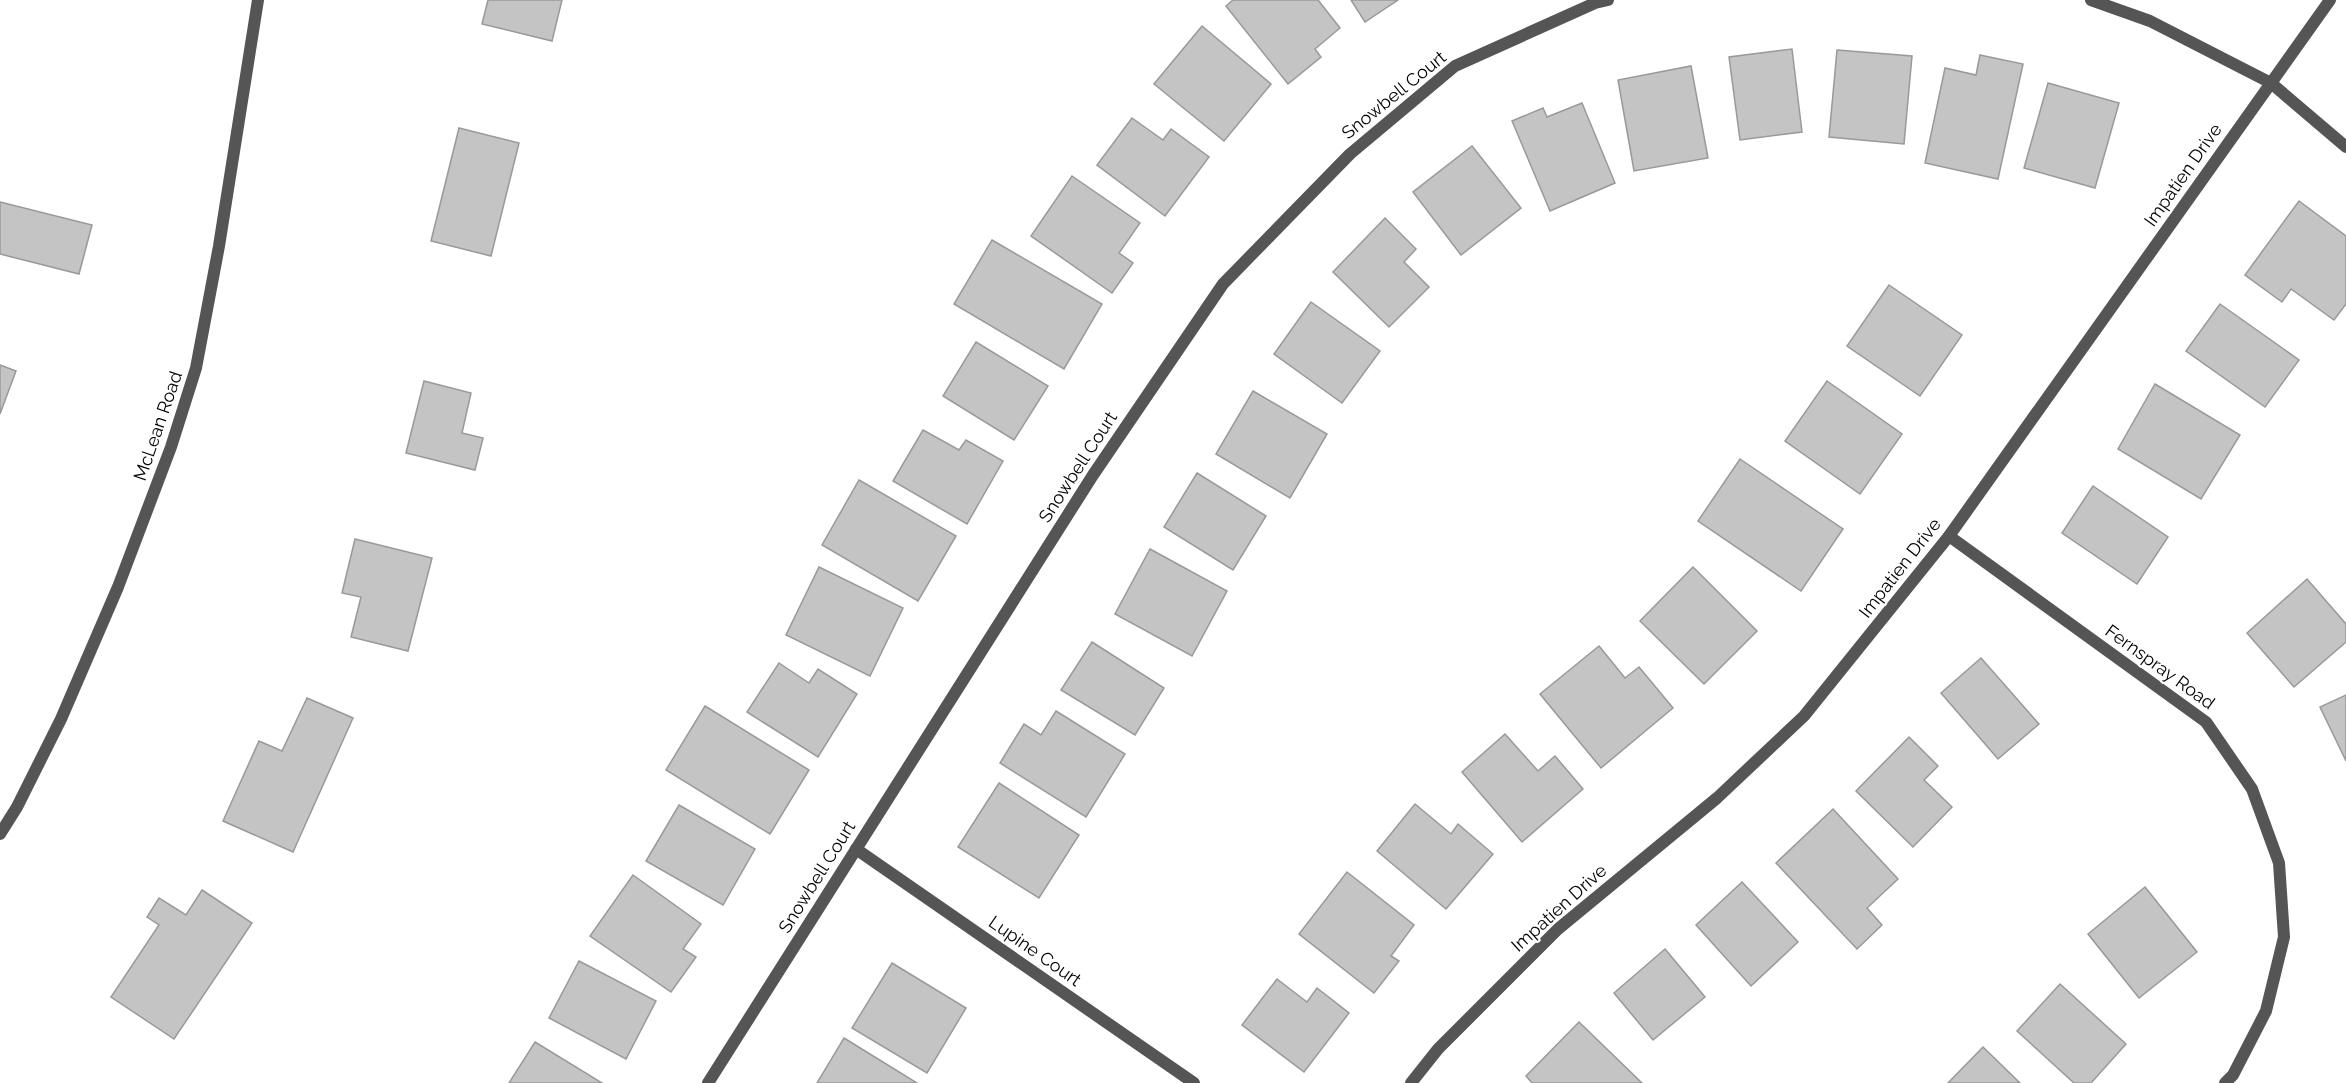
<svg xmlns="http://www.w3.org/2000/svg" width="2346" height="1083" font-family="Raleway,sans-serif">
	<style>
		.building { fill: #c4c4c4; stroke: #999; stroke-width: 1.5 }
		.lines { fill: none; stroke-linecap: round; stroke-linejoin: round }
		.minor { stroke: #555; stroke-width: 12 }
		.tertiary { stroke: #555; stroke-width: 12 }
		.labels { text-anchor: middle; stroke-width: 4.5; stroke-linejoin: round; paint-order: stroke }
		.street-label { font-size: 18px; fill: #000; stroke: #fff }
	</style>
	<rect width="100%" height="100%" fill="#fff"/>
	<g class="building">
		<path d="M488 0H562L552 41 482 24Z"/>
		<path d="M1233 0H1318L1340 28 1315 49 1321 57 1288 84 1226 6Z"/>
		<path d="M1351 0H1398L1365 22Z"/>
		<path d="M1202 26 1271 84 1224 141 1154 84Z"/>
		<path d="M1792 49 1802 132 1740 140 1729 57Z"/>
		<path d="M1837 50 1912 56 1904 144 1829 137Z"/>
		<path d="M1980 55 2023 64 1998 179 1925 163 1945 68 1976 75Z"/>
		<path d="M1691 66 1708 158 1634 171 1618 80Z"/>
		<path d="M2048 83 2119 103 2095 188 2024 168Z"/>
		<path d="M1582 103 1615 183 1550 211 1512 121 1543 108 1547 117Z"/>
		<path d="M1132 118 1163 140 1171 129 1209 157 1165 216 1097 165Z"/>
		<path d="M459 128 519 143 491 256 431 241Z"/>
		<path d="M1472 146 1521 208 1461 255 1413 192Z"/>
		<path d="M1072 176 1140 223 1119 253 1133 263 1112 293 1031 236Z"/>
		<path d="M2299 201 2346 236V304L2334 320 2291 289 2282 302 2245 275Z"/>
		<path d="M0 202 92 225 79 274 0 254Z"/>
		<path d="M1385 218 1416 249 1404 262 1429 287 1389 327 1333 272Z"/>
		<path d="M992 240 1102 304 1064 369 954 304Z"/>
		<path d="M1889 285 1962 335 1920 396 1847 346Z"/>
		<path d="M1311 302 1380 351 1342 403 1274 354Z"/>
		<path d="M2220 304 2299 360 2265 407 2186 351Z"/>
		<path d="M976 342 1048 386 1014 440 943 396Z"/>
		<path d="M0 365 16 371 0 414Z"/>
		<path d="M424 381 471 393 462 433 483 438 475 470 406 453Z"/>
		<path d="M1827 381 1902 434 1860 494 1785 441Z"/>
		<path d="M2155 384 2240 435 2201 499 2118 449Z"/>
		<path d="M1253 391 1327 434 1290 498 1216 454Z"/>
		<path d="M923 430 959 450 966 440 1003 461 967 524 893 481Z"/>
		<path d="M1740 459 1843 529 1801 591 1698 521Z"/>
		<path d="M1197 473 1266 516 1233 570 1164 527Z"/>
		<path d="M859 480 956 536 918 601 822 545Z"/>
		<path d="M2093 486 2168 537 2137 584 2062 533Z"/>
		<path d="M355 539 432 558 408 651 351 637 361 597 342 593Z"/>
		<path d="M1150 549 1227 591 1192 656 1115 614Z"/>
		<path d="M819 567 903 608 870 676 786 635Z"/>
		<path d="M1693 567 1757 631 1704 684 1640 621Z"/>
		<path d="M2307 579 2346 624V642L2294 687 2247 633Z"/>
		<path d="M1092 642 1164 688 1135 735 1061 690Z"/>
		<path d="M1599 646 1625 678 1639 667 1673 708 1601 768 1540 694Z"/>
		<path d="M1981 658 2039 724 1998 759 1941 693Z"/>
		<path d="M779 663 809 683 818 669 857 694 818 757 747 712Z"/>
		<path d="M2346 695V761L2320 707Z"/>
		<path d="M307 698 353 718 293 852 223 821 259 741 282 751Z"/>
		<path d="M705 706 809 770 770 834 666 770Z"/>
		<path d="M1056 711 1125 754 1086 817 1000 763 1024 724 1041 735Z"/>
		<path d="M1505 734 1538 771 1555 756 1583 789 1522 842 1462 772Z"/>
		<path d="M1909 737 1938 766 1924 780 1952 807 1913 847 1856 791Z"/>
		<path d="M999 783 1079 835 1039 898 958 847Z"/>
		<path d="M1415 804 1451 834 1458 824 1493 854 1446 909 1377 851Z"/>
		<path d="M679 805 755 849 723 905 646 861Z"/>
		<path d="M1833 809 1898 879 1867 908 1882 925 1857 949 1776 863Z"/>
		<path d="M1347 872 1414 925 1391 956 1399 961 1374 993 1299 934Z"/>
		<path d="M633 875 701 924 683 949 696 957 671 992 590 936Z"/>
		<path d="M1742 882 1798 942 1751 986 1696 925Z"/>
		<path d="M2145 887 2197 952 2139 998 2088 934Z"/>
		<path d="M202 890 252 923 174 1039 111 997 159 925 147 917 159 898 186 915Z"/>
		<path d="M1665 949 1705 997 1653 1040 1614 993Z"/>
		<path d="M579 961 656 1001 626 1059 549 1018Z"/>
		<path d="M892 963 966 1008 927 1073 852 1028Z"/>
		<path d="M1277 979 1307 1002 1317 988 1349 1013 1304 1072 1242 1025Z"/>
		<path d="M2060 984 2126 1044 2091 1083H2074L2017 1031Z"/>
		<path d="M1579 1022 1642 1083H1532L1526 1076Z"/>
		<path d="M844 1038 917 1083H817Z"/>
		<path d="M535 1042 602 1083H509Z"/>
		<path d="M1983 1047 2020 1083H1948Z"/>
	</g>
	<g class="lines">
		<g class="minor">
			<path d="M2091 0 2150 21 2271 83 2346 147"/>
			<path d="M1949 536 2206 722 2252 789 2279 863 2284 937 2266 1011 2233 1075 2225 1083"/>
			<path d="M856 849 1194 1083"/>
			<path d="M708 1083 1093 475 1223 284 1350 154 1455 66 1595 3 1608 0"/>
			<path d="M1411 1083 1438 1049 1558 929 1717 798 1804 716 1949 536 2330 0"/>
		</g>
		<path class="tertiary" d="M0 834 17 807 61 719 118 587 171 447 196 368 219 246 258 0"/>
	</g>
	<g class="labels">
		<g class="street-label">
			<text transform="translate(1394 95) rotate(-39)" y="6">Snowbell Court</text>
			<text transform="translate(2183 175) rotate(-55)" y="6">Impatien Drive</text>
			<text transform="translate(158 426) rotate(-71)" y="6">McLean Road</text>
			<text transform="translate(1078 467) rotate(-57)" y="6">Snowbell Court</text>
			<text transform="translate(1900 568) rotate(-52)" y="6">Impatien Drive</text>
			<text transform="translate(2160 667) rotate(36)" y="6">Fernspray Road</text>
			<text transform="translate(817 877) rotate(-58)" y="6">Snowbell Court</text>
			<text transform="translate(1559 908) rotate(-42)" y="6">Impatien Drive</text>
			<text transform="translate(1035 951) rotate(35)" y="6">Lupine Court</text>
		</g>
	</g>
</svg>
